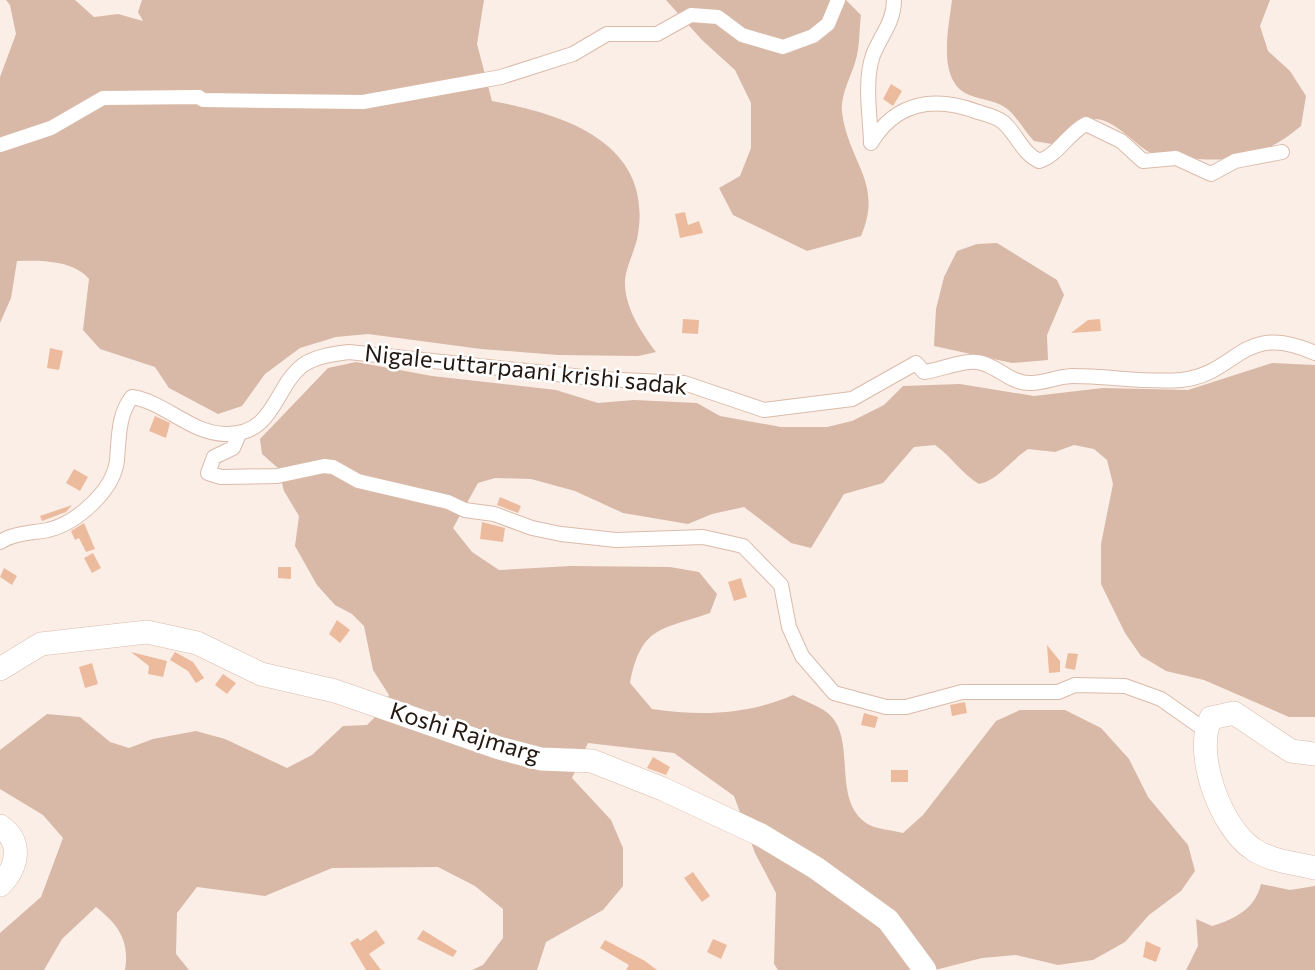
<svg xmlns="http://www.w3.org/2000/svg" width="1315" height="970" font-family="Commissioner,sans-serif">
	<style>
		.green { fill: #d8b8a6 }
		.building { fill: #ecbb9e }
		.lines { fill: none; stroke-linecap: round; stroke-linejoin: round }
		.minor-casing { stroke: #dabbaa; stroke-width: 16 }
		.primary-casing { stroke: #dabbaa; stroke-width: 24 }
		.minor { stroke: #fff; stroke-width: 14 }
		.primary { stroke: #fff; stroke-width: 23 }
		.labels { text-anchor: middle; stroke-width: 5; stroke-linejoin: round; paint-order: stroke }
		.street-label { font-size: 24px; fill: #241912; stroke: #fff }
	</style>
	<rect width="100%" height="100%" fill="#fbeee7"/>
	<g class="green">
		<path d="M6 0H75L94 17 118 14 143 21 138 12 142 0H484L477 44 492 101C563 114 653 142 638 234 636 250 624 269 625 285 626 310 642 333 656 352L638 356 558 355 481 349 368 334 336 337 300 348 265 374 242 406 218 414 169 388 155 367 100 349 83 330 89 279C74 260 39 260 17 261L11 298 0 323V77L16 34 10 5Z"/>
		<path d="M666 0H846L861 15C859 30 860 45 856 59 852 75 840 95 842 112 848 162 884 183 861 236L807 251 733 215 719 188 740 176 751 148V103L735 70 702 40Z"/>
		<path d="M952 0H1270L1260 26 1268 51 1290 71 1306 96 1301 126C1263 158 1230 164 1181 157 1171 156 1157 156 1149 152 1133 143 1109 113 1088 120 1076 123 1063 138 1052 144L1034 141C1024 131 1016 115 1006 108 993 99 978 100 965 93 937 77 949 26 952 0Z"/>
		<path d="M997 243 1057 280 1064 295 1047 335 1048 360 1012 363 934 346 936 309 944 277 957 251 977 244Z"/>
		<path d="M356 362 432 376 556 390 598 403 634 400 697 403 720 416 781 427H827L852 421 884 405 903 386 960 384 1034 396 1103 388 1188 390 1272 363 1315 365V717H1289L1204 680 1166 671 1141 656 1125 633 1101 584V544L1113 484 1107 460 1094 449 1074 445 1055 452 1028 449C1011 460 998 480 979 484 961 473 952 457 935 445L914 447 883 483 844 494 811 548 791 543 744 507 712 514 688 524 623 513 575 491 531 479 495 478 478 483 453 528 472 552 499 570 571 566 670 567 699 572 717 594 710 613C661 630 641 626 630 683L652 709C701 716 747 715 793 695 804 701 823 707 831 716 856 743 832 799 866 823 874 829 892 830 903 833L923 815 996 721 1020 710H1065L1101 728 1129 759 1148 797 1188 845 1195 871 1181 891 1149 915 1125 942 1093 960 1058 965 1016 955 982 958 935 970H778L774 964 776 893 755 853 734 796 674 753 588 743 572 778 611 820 623 848V886L603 910 546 942 537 970H472L483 965 503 938V909L475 886 438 867 332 868 265 896 197 887 177 913 176 954 189 970H125C130 941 118 924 96 907L62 939 44 970H0V933L41 897 63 838 43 815 0 789V750L47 714 80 717 110 742 129 748 153 739 196 731 225 739 287 768 312 755 343 726 367 725 378 714 389 695 373 670 364 626 352 614 335 605 317 585 295 546 299 516 284 491 278 468 262 454 260 439 328 368Z"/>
		<path d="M1261 884 1290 890 1315 886V970H1186L1198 946 1196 919 1212 926C1235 919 1255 909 1261 884Z"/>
	</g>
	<g class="building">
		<path d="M891 84 902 91 893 106 883 99Z"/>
		<path d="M685 212 688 225 699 221 703 233 680 238 675 214Z"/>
		<path d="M683 319 699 320 698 334 682 333Z"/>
		<path d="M1100 319 1101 331 1071 333 1088 320Z"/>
		<path d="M50 348 63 351 59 370 47 368Z"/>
		<path d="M155 416 170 423 166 438 149 431Z"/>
		<path d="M74 469 88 477 80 491 66 483Z"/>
		<path d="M500 497 521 506 518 513 497 505Z"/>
		<path d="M72 505 66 512 42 521 40 516Z"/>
		<path d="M482 522 505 528 503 542 480 539Z"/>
		<path d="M84 523 95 549 86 552 79 538 75 540 71 531Z"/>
		<path d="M93 553 101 568 92 573 84 558Z"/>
		<path d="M278 567H291V579L278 578Z"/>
		<path d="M4 568 17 576 12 585 0 577Z"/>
		<path d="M741 578 747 597 734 601 728 582Z"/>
		<path d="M337 620 350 630 340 643 329 634Z"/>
		<path d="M1047 645 1060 661V672L1049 673Z"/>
		<path d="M131 652 167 661 163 677 148 674 149 666Z"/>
		<path d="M175 652 193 662 204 678 196 683 188 671 170 660Z"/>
		<path d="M1068 653 1078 654 1075 670 1065 668Z"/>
		<path d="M92 663 98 684 85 688 79 667Z"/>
		<path d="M223 674 236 683 227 694 215 685Z"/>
		<path d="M965 702 967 713 952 716 950 705Z"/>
		<path d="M864 713 878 717 875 728 861 725Z"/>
		<path d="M653 757 670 767 666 775 647 768Z"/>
		<rect x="891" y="770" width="17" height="12"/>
		<path d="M693 872 710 896 702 902 684 878Z"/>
		<path d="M376 930 385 943 369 954 381 970H366L350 943 358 938 360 941Z"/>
		<path d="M423 930 457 951 453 957 417 939Z"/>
		<path d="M713 939 727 945 721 959 707 952Z"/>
		<path d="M605 940 645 961 657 970H626L629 965 600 948Z"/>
		<path d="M1146 941 1161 948 1156 962 1143 957Z"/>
	</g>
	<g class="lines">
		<defs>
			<g id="minor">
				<path d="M871 142C870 115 864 81 873 55 881 35 894 22 894 0"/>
				<path d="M871 143C896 101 935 96 978 112 985 114 997 117 1003 122 1017 134 1021 152 1039 161 1057 156 1068 133 1086 124L1121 141 1143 161 1176 158 1211 174 1235 161 1282 152"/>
				<path d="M0 145 51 128 103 98 199 97 203 100 363 102 501 77 573 54 607 34H657L691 15 718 17 742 35 783 47 813 36 828 24 838 0"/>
				<path d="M239 434 233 448 214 457 208 473 221 477 277 476 324 466 333 467 358 481 448 502 465 510 494 514 532 528 561 534 616 540 703 537 743 546 781 585 789 627 802 656 834 693 886 707H906L962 692H1058L1075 685 1125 686 1161 699 1205 730"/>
				<path d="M0 542C14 533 32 533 48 530 77 523 114 490 117 460 119 438 118 414 132 397 165 402 191 434 226 434 275 435 274 387 303 365 316 356 334 354 349 352L602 379 684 383 764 410 852 399 916 363 924 372C941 370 966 358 982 363 1000 368 1012 384 1031 383 1045 383 1059 376 1073 376 1109 376 1145 383 1181 380 1239 374 1241 320 1315 353"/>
			</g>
			<g id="primary">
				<path d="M0 669 41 644 147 632 197 643 261 674 335 691 499 748 541 759 592 761 663 789 761 835 816 868 888 920 925 970"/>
				<path d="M1315 754 1291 751 1234 713 1211 718C1193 753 1221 828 1253 849 1270 861 1295 863 1315 868"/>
				<path d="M0 826C23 842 18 867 0 885"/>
			</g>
		</defs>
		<use href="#minor" class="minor-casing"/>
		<use href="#primary" class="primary-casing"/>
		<use href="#minor" class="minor"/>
		<use href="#primary" class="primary"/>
	</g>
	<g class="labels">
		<g class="street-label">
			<text transform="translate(526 370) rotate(6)" y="8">Nigale-uttarpaani krishi sadak</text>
			<text transform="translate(465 733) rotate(17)" y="8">Koshi Rajmarg</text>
		</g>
	</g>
</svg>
